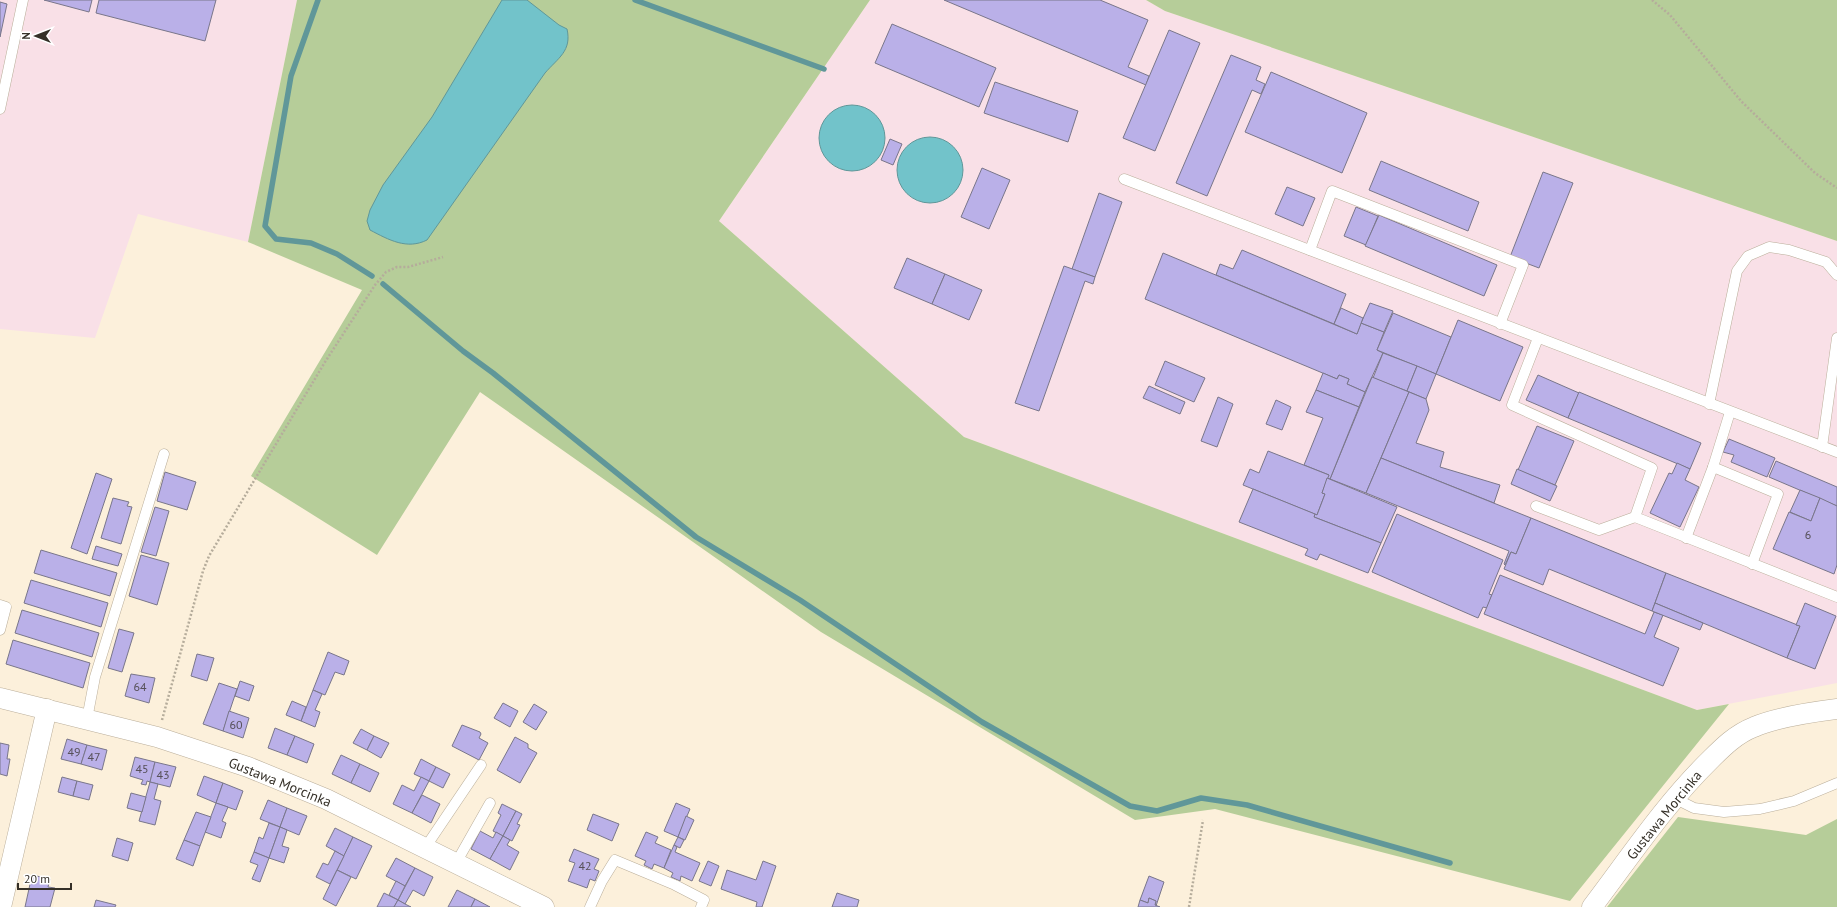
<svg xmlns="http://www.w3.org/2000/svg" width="1837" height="907" font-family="'PT Sans',sans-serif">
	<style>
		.industrial { fill: #f9e0e7 }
		.green { fill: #b6cd99 }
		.water { fill: #72c3ca; stroke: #609799 }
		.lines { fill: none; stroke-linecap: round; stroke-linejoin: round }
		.stream { stroke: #609799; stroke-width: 5.5 }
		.building { fill: #bab0e8; stroke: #79768a }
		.lane-casing { stroke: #baae9a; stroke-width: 11 }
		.street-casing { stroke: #baae9a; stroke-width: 21 }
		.path { stroke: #b5ac9b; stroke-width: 2.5; stroke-dasharray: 2 2; stroke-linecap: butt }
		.lane { stroke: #fff; stroke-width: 10 }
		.street { stroke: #fff; stroke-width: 20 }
		.labels { text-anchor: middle; stroke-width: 4; stroke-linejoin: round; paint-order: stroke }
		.number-label { font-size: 12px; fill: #565058 }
		.street-label { font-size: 14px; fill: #353028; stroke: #fff }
	</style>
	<rect width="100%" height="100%" fill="#fcf0db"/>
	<g class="industrial">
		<path d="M0 0H297L248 242 138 214 95 338 0 329Z"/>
		<path d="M870 0H1146L1165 11 1837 241V683L1697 710 964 437 719 221Z"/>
	</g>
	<g class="green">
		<path d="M297 0H870L719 221 964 437 1697 710 1729 704 1570 901 1215 809 1135 820 821 632 480 392 377 555 251 476 362 290 248 242Z"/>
		<path d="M1146 0H1837V241L1165 11Z"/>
		<path d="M1678 817 1806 835 1837 819V907H1607Z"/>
	</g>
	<g class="water">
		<path d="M502 0H527L559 25 567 29C572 51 558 58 545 73L427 240C407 250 389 240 370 230L367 221 370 210 383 185 432 117Z"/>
		<circle cx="852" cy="138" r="33"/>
		<circle cx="930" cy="170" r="33"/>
	</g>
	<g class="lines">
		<g class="stream">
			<path d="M318 0 291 76 265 226 276 239 311 243 337 254 372 276"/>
			<path d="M635 0 824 69"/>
			<path d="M383 284 463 351 493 373 696 537 800 600 982 722 1130 806 1157 811 1201 798 1247 805 1450 863"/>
		</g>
	</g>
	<g class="building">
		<path d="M44 0H92L89 12Z"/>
		<path d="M99 0H216L205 41 96 13Z"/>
		<path d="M944 0H1100L1148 20 1128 67 1149 76 1146 85Z"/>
		<path d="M0 2 7 4 0 37Z"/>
		<path d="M892 24 996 68 979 107 875 63Z"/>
		<path d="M1169 30 1200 43 1155 151 1123 138Z"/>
		<path d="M1231 55 1261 67 1256 80 1265 84 1261 94 1252 90 1207 196 1176 183Z"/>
		<path d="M1271 72 1367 113 1342 173 1245 132Z"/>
		<path d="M995 82 1078 111 1068 142 984 113Z"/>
		<path d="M890 139 902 144 893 165 881 160Z"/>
		<path d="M1381 161 1479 202 1468 231 1369 190Z"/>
		<path d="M982 168 1010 180 989 229 961 217Z"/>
		<path d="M1543 172 1573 183 1539 268 1510 257Z"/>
		<path d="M1287 187 1315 198 1303 226 1275 214Z"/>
		<path d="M1099 193 1122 202 1095 277 1072 269Z"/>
		<path d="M1356 207 1378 216 1366 245 1344 236Z"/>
		<path d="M1379 215 1497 265 1484 296 1365 246Z"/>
		<path d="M1242 250 1346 294 1334 324 1216 275 1220 264 1233 269Z"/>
		<path d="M1163 253 1357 334 1361 323 1384 332 1377 350 1383 353 1365 392 1347 384 1349 379 1339 375 1337 379 1145 299Z"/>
		<path d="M907 258 945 274 932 304 894 288Z"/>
		<path d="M1064 266 1095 277 1093 284 1085 281 1039 411 1015 403Z"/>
		<path d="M945 274 982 290 969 320 932 304Z"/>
		<path d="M1370 303 1393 311 1384 332 1361 323Z"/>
		<path d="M1341 308 1363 318 1357 334 1334 324Z"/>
		<path d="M1393 313 1451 337 1436 374 1377 350Z"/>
		<path d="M1458 320 1523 347 1500 401 1436 374Z"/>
		<path d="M1383 353 1417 366 1407 391 1373 378Z"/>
		<path d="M1165 361 1205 378 1194 402 1155 385Z"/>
		<path d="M1417 366 1436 374 1426 399 1407 391Z"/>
		<path d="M1323 373 1337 379 1339 375 1349 379 1347 384 1365 392 1359 407 1316 390Z"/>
		<path d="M1538 375 1579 393 1568 418 1526 400Z"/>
		<path d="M1372 377 1409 392 1366 493 1330 479Z"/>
		<path d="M1149 386 1185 402 1180 414 1143 398Z"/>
		<path d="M1316 390 1359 407 1330 479 1327 478 1329 475 1304 465 1323 418 1306 412Z"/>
		<path d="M1409 392 1426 399 1429 410 1416 443 1444 452 1440 467 1500 485 1494 503 1381 458Z"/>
		<path d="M1579 392 1701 443 1690 469 1568 418Z"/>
		<path d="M1218 397 1233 404 1217 447 1201 441Z"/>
		<path d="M1276 400 1291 407 1282 430 1266 424Z"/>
		<path d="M1537 426 1574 441 1555 485 1518 470Z"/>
		<path d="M1729 439 1775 458 1767 477 1731 462 1734 455 1723 452Z"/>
		<path d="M1268 451 1329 475 1322 493 1325 494 1317 515 1243 485 1250 469 1259 473Z"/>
		<path d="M1381 458 1531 518 1516 554 1511 552 1505 565 1504 564 1509 551 1366 493Z"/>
		<path d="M1776 461 1837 487V506L1769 477Z"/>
		<path d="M1677 463 1690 469 1685 480 1699 487 1680 527 1650 513 1669 473 1672 474Z"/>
		<path d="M1517 469 1557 486 1550 501 1511 484Z"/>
		<path d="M165 472 196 482 187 510 157 501Z"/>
		<path d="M96 473 112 479 87 554 71 548Z"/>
		<path d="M1327 478 1397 507 1381 543 1314 517 1315 514 1317 515 1325 494 1322 493Z"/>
		<path d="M1253 489 1315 514 1314 517 1381 543 1368 573 1320 554 1317 560 1305 555 1308 549 1239 522Z"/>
		<path d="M1800 490 1820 498 1811 521 1790 512Z"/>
		<path d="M113 498 129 502 127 506 132 507 121 544 101 538Z"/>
		<path d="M1820 498 1837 506V565L1834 574 1773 549 1789 512 1811 521Z"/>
		<path d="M155 507 169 511 156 556 141 552Z"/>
		<path d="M1397 514 1503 560 1489 594 1492 595 1487 608 1483 607 1478 618 1372 572Z"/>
		<path d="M1531 518 1666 573 1652 611 1549 569 1543 585 1504 569 1511 552 1516 554Z"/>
		<path d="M96 546 122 554 118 566 92 559Z"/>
		<path d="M41 550 117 573 110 596 34 573Z"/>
		<path d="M141 555 169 563 157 605 129 596Z"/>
		<path d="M1666 573 1800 626 1787 658 1655 603Z"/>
		<path d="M1500 575 1645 634 1654 612 1663 615 1654 637 1679 648 1663 686 1484 614Z"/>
		<path d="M31 580 108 603 101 627 24 603Z"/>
		<path d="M1655 603 1703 623 1700 630 1652 611Z"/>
		<path d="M1805 603 1836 616 1815 669 1787 658 1800 626 1796 625Z"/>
		<path d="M22 610 99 633 92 657 15 633Z"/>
		<path d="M119 629 134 633 122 672 108 668Z"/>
		<path d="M13 640 90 663 83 688 6 664Z"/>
		<path d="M328 652 349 661 344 675 335 672 325 695 313 690Z"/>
		<path d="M197 654 214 658 207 681 191 676Z"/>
		<path d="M131 674 155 678 149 703 125 696Z"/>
		<path d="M240 681 254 686 249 701 235 696Z"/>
		<path d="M219 683 237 689 223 731 203 724Z"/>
		<path d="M313 690 322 694 315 710 320 712 315 727 301 721Z"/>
		<path d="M292 701 306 707 301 721 286 715Z"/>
		<path d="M503 703 518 711 510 727 494 718Z"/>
		<path d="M534 704 547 712 536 730 523 722Z"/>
		<path d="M229 711 249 718 243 738 223 731Z"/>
		<path d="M462 725 480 732 481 734 479 738 488 743 479 760 452 746Z"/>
		<path d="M275 728 295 736 287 755 268 748Z"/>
		<path d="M361 729 374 736 367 750 353 743Z"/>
		<path d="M295 736 314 744 307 763 287 755Z"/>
		<path d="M374 736 389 743 381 758 367 750Z"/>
		<path d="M515 737 528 744V748L537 753 520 783 497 770Z"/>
		<path d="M67 739 87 745 81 764 61 759Z"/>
		<path d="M0 743 9 745 7 759H10L7 776 0 774Z"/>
		<path d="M87 745 107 750 102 770 81 764Z"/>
		<path d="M341 755 360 764 351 783 332 774Z"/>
		<path d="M135 757 155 762 150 782 147 781 146 785 141 784 143 780 130 776Z"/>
		<path d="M421 759 436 767 429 781 414 774Z"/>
		<path d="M155 762 176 767 170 787 150 782Z"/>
		<path d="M360 764 379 773 370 792 351 783Z"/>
		<path d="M436 767 450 774 443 788 429 781Z"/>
		<path d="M204 776 223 783 216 803 197 795Z"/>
		<path d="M62 777 77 781 73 796 58 792Z"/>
		<path d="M421 777 429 781 412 813 393 804 402 785 414 791Z"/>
		<path d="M77 781 93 785 89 800 73 796Z"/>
		<path d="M150 782 158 784 154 799 161 801 155 825 139 821Z"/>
		<path d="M223 783 243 791 236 810 216 803Z"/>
		<path d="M131 793 146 797 142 812 127 808Z"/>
		<path d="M422 795 440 804 431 823 412 813Z"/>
		<path d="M268 800 287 808 280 827 260 819Z"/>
		<path d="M216 803 228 807 222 821 226 823 221 838 205 832Z"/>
		<path d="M676 803 690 809 678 837 664 831Z"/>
		<path d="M502 804 516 811 503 836 493 831 501 815 498 813Z"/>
		<path d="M287 808 307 816 299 835 280 827Z"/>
		<path d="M516 811 522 814 517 824 520 825 512 841 503 836Z"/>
		<path d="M196 812 211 817 200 846 184 840Z"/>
		<path d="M593 814 619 824 612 841 587 830Z"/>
		<path d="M686 816 694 820 685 840 678 837Z"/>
		<path d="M269 823 280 827 269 858 254 852 259 837 263 839Z"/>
		<path d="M280 827 287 830 282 846 289 848 284 863 269 858Z"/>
		<path d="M335 828 353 837 344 856 326 846Z"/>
		<path d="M480 831 493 838 496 832 503 836 490 859 471 849Z"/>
		<path d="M646 832 658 837 655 843 671 850 664 868 654 864 652 869 644 865 646 861 635 856Z"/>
		<path d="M503 836 510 840 507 845 519 852 510 870 490 859Z"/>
		<path d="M353 837 372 846 356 879 337 870Z"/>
		<path d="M678 837 684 840 680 848 674 845Z"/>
		<path d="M117 838 133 843 128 861 112 856Z"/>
		<path d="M184 840 200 846 193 866 176 859Z"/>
		<path d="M674 845 677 847 675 852 700 863 692 881 681 876 680 881 671 877 673 873 664 868Z"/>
		<path d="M574 849 599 859 594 869 599 871 595 881 590 879 587 888 568 881 575 863 569 861Z"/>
		<path d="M335 851 344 856 330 884 316 877 323 863 328 865Z"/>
		<path d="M254 852 269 858 260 882 252 879 258 865 250 862Z"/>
		<path d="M396 858 415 868 405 886 386 876Z"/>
		<path d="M708 861 719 866 711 886 699 881Z"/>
		<path d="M763 861 776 866 762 907H756L757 902 721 889 727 870 756 880Z"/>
		<path d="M415 868 433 877 424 896 413 890 405 904 398 900Z"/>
		<path d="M337 870 351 877 336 906 323 899Z"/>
		<path d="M32 875 50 879 48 887 55 888 50 907H25Z"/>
		<path d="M1149 876 1164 882 1156 906 1155 905 1156 901 1149 898 1148 903 1140 900Z"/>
		<path d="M396 881 405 886 398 900 389 895Z"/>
		<path d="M457 890 475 899 471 907H448Z"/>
		<path d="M384 893 398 900 394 907H377Z"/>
		<path d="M837 893 859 900 857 907H832Z"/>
		<path d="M1149 898 1156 901 1155 905 1160 907H1138L1140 900 1148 903Z"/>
		<path d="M475 899 490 907H471Z"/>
		<path d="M96 900 116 905 115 907H94Z"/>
		<path d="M398 900 405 904 411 907H394Z"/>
	</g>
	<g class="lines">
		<defs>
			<g id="lane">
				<path d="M0 109 23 0"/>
				<path d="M1124 179 1837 452"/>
				<path d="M1310 250 1332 191 1523 265 1500 324"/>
				<path d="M1538 338 1512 405 1652 468 1635 517 1837 597"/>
				<path d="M1709 404 1737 271 1748 256 1769 247 1789 250 1826 262 1837 275"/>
				<path d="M1822 447 1837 338"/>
				<path d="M1713 467 1778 494 1752 564"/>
				<path d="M1536 506 1599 530 1635 517"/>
				<path d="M1686 538 1713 467 1730 412"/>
				<path d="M0 605 6 607 0 630"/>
				<path d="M87 719 95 677 164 454"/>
				<path d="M1674 798 1694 808 1724 812 1760 809 1794 801 1837 783"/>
				<path d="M425 848 481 765"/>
				<path d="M456 863 490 803"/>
				<path d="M590 907 602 881 615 860 675 885 704 900 701 907"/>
			</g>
			<g id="street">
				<path d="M0 698 157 737 248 767 326 799 544 907"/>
				<path d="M1 907 47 709"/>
				<path d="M1592 907C1630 857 1665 804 1710 760 1723 747 1736 734 1754 727 1775 718 1813 712 1837 709"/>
			</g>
		</defs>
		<use href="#lane" class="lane-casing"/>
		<use href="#street" class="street-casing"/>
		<g class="path">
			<path d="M1652 0 1670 15 1741 101 1815 173 1837 188"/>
			<path d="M162 720 203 571 209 556 325 362 375 285 386 272 397 267H408L443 257"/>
			<path d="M1189 907 1203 820"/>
		</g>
		<use href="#lane" class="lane"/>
		<use href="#street" class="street"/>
	</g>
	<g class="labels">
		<g class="number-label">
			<text x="1808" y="539">6</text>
			<text x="140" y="691">64</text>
			<text x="236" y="729">60</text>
			<text x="74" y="756">49</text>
			<text x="94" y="761">47</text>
			<text x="142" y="773">45</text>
			<text x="163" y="779">43</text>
			<text x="585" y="870">42</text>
		</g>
		<g class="street-label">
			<text transform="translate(280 782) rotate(22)" y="5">Gustawa Morcinka</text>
			<text transform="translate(1664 815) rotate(-51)" y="5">Gustawa Morcinka</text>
		</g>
	</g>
	<g transform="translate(36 36) rotate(270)" stroke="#ffffff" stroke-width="3" paint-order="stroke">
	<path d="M0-3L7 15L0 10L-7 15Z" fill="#353028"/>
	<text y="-6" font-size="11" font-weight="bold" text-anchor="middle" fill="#353028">N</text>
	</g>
	<path d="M18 883v6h53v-6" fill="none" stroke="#353028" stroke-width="2"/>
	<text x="24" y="883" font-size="12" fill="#353028" stroke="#ffffff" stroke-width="3" paint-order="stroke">20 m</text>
</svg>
